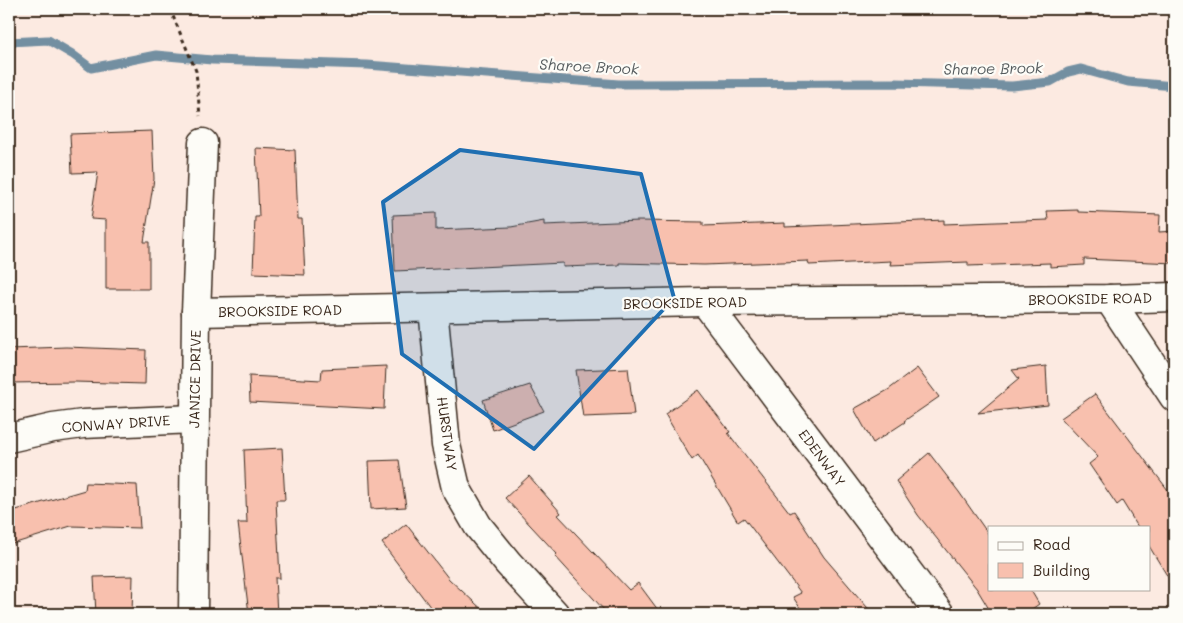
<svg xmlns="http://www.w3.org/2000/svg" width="1183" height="623" font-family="Mali,sans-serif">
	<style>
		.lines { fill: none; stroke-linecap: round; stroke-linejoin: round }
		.stream { stroke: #738fa1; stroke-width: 9 }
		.building { fill: #f8c0ae; stroke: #3b2a1e }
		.minor-casing { stroke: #3b2a1e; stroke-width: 31 }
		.path { stroke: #3b2a1e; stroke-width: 3; stroke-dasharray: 4 4; stroke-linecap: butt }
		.minor { stroke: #fdfcf7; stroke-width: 28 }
		.marked { fill: #1f6fb2; fill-opacity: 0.2; stroke: #1f6fb2; stroke-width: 4; stroke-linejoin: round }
		.labels { text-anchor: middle; stroke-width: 4.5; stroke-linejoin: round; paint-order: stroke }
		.street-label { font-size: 14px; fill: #3b2a1e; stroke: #fdfcf7 }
		.water-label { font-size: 15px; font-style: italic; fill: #575d5f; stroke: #fdfcf7 }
	</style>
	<rect width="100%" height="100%" fill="#fceae1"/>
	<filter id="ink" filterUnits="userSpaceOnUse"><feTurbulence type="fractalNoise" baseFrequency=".02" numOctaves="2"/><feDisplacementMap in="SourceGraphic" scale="10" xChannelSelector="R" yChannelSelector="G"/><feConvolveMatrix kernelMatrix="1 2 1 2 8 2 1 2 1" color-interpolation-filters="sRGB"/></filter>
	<g filter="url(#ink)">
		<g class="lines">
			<path class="stream" d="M9 42 48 40 72 54 91 68 156 55 212 60 367 65 619 84 895 83 1012 86 1050 82 1068 72 1081 69 1128 82 1174 86"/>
		</g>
		<g class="building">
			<path d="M152 131 154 179 144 242H149V289H106V220L91 219 98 172 72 173 70 134Z"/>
			<path d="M256 148 295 150 298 219H302L305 275 253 273 255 217H259Z"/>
			<path d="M1078 210V212L1160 215 1159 232 1174 231V263L1084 259V265L1050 267V263L968 266V262L890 265 891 261 809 265 808 261 704 265 619 263V265L563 267V263L395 271 393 215 436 213V230L511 227 544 221V225L639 221 703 222V226L785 223V227L944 220V224L1048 220 1047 211Z"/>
			<path d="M66 347 146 350 145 384 75 382 9 383V349Z"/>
			<path d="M386 366 384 409 250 402 249 376 321 380 322 369Z"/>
			<path d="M1046 366 1048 405 978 413 1019 379 1012 370Z"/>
			<path d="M628 368 634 415 583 417 576 370Z"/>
			<path d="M917 368 939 397 904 421 905 422 873 443 854 409 888 390Z"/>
			<path d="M530 385 544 411 493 430 483 400Z"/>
			<path d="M698 390 730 432 728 433 790 513 794 511 824 557 873 614H804L793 597 801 593 744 518 738 522 698 455 692 460 665 414Z"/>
			<path d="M1095 394 1174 498V587L1149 546V527H1138L1122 501 1117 505 1089 464 1098 457 1061 418Z"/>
			<path d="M282 448 285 500H276L280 578H275L277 614H249L238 523H247L244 450Z"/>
			<path d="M929 453 959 492 989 535V589H1030L1039 604 1025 614H992L977 589 918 515 896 481Z"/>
			<path d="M399 460 406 507 371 509 369 461Z"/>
			<path d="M529 476 561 513 558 515 629 590 638 583 661 614H600L604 610 555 556 557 554 505 498Z"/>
			<path d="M86 483 137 485 140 528 71 526 9 545V512L85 490Z"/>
			<path d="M406 524 449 579 487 614H438L431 608 382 543Z"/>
			<path d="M133 576 132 614H96L94 577Z"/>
		</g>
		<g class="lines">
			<defs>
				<g id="minor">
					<path d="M1109 299 1174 397"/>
					<path d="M705 302 940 614"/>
					<path d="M433 308 446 445 456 488 478 526 508 563 555 614"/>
					<path d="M196 312 705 302 1109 299 1174 297"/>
					<path d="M9 438 53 428 83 424 194 419"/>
					<path d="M193 614 196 312 203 143"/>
				</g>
			</defs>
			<use href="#minor" class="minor-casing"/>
			<path class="path" d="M170 9 196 71 200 116"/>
			<use href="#minor" class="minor"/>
		</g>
	</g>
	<path class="marked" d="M460 150 641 174 674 298 534 449 402 354 383 202Z"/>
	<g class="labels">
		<g class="street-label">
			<text transform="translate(1090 299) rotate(-1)" y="5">BROOKSIDE ROAD</text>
			<text transform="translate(685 303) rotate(-1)" y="5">BROOKSIDE ROAD</text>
			<text transform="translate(280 311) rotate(-1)" y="5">BROOKSIDE ROAD</text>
			<text transform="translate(195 379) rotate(-89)" y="5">JANICE DRIVE</text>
			<text transform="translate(116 424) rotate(-4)" y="5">CONWAY DRIVE</text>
			<text transform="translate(447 434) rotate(82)" y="5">HURSTWAY</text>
			<text transform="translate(822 458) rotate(53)" y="5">EDENWAY</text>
		</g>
		<g class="water-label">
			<text transform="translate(589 67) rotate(3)" y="5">Sharoe Brook</text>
			<text transform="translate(993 69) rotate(-1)" y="5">Sharoe Brook</text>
		</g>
	</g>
	<rect width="1183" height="623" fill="none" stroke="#fdfcf7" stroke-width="30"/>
	<rect x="15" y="15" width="1153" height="593" fill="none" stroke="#3b2a1e" stroke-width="2" filter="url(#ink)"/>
	<rect x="988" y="526" width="162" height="65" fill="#fdfcf7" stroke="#afa8a0"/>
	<rect x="998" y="542" width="25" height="8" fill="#fdfcf7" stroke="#afa8a0"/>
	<text x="1033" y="550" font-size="15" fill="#3b2a1e">Road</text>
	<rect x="998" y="563" width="25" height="15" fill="#f8c0ae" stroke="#afa8a0"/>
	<text x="1033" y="576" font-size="15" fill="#3b2a1e">Building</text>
</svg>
